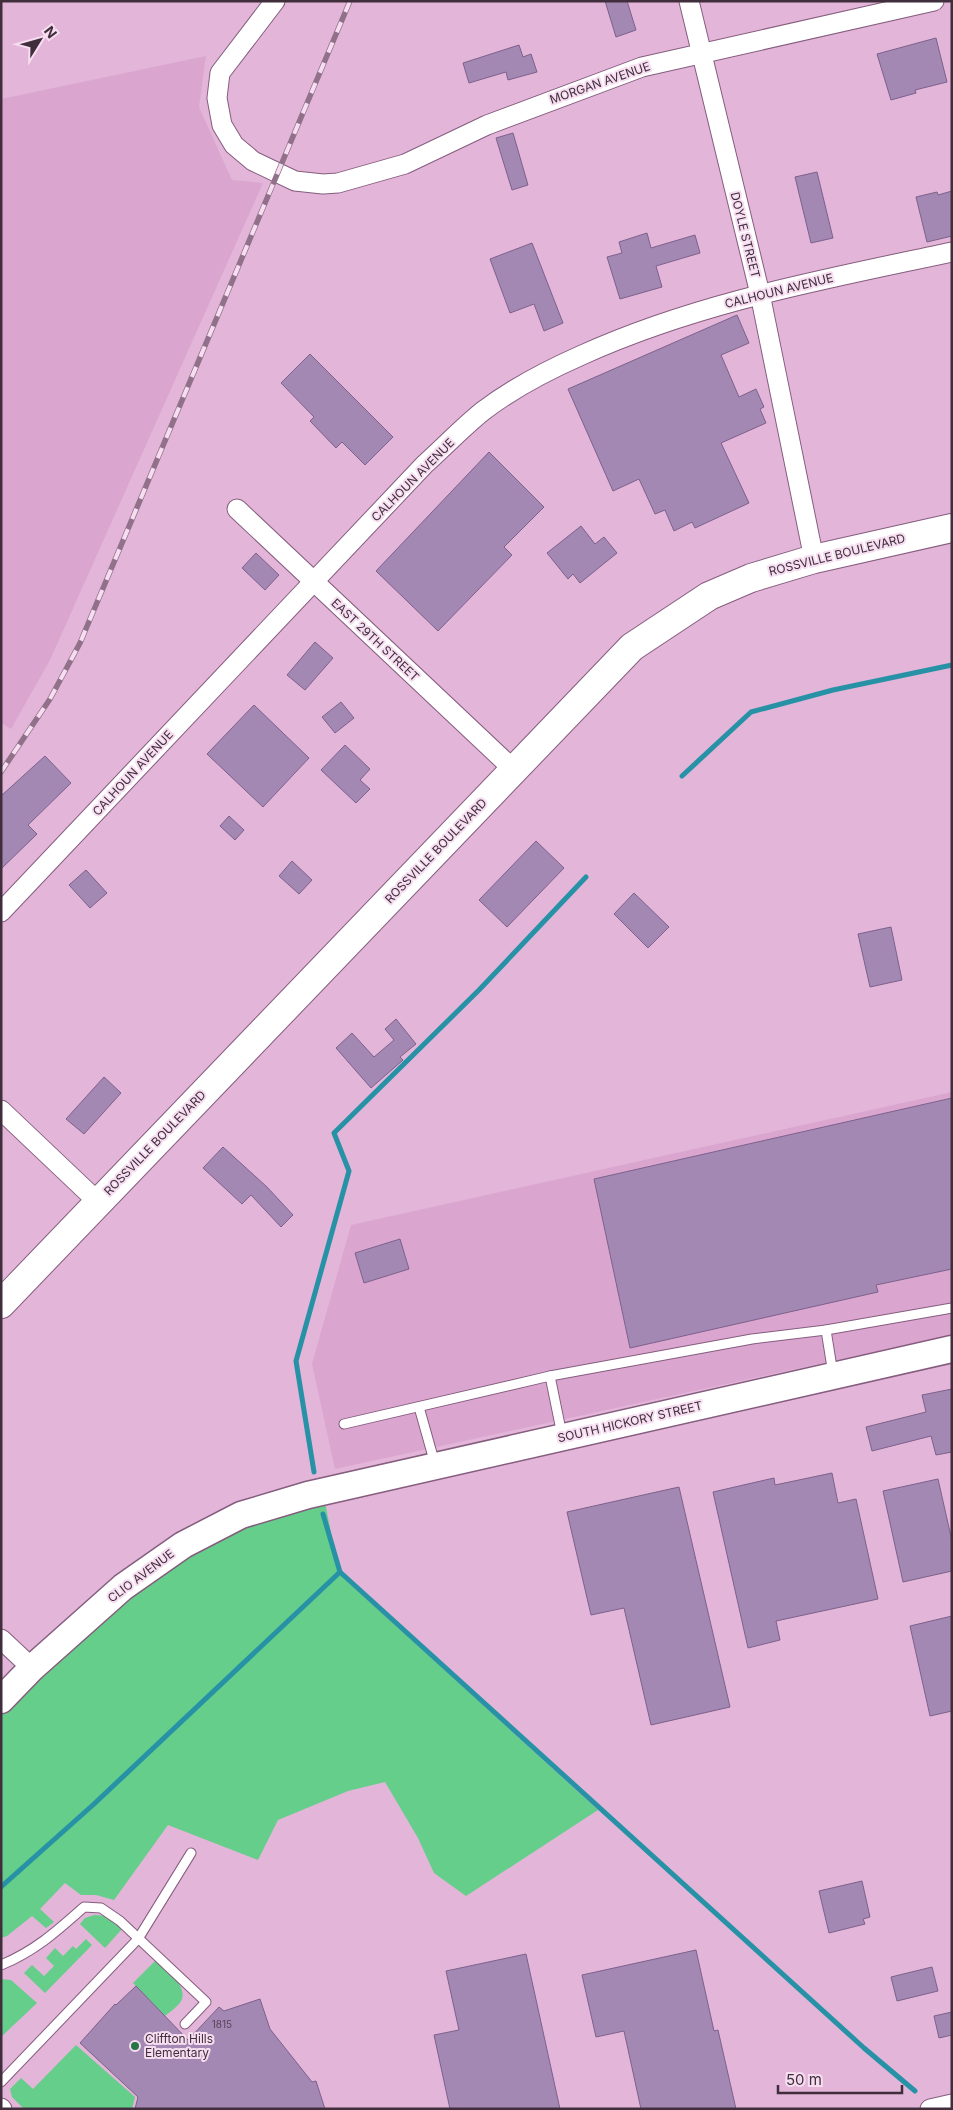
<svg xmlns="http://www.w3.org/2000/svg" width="953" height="2110" font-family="Inter,sans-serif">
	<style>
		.built { fill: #daa6d0 }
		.green { fill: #65ce8a }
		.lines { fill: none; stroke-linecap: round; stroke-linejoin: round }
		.stream { stroke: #2792a6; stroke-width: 5 }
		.building { fill: #a488b4; stroke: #7c618b }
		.lane-casing { stroke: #855d7e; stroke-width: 11 }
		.street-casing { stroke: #855d7e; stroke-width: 21 }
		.secondary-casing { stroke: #855d7e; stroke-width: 29 }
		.highway-casing { stroke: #855d7e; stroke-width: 30 }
		.lane { stroke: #fff; stroke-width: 9 }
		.street { stroke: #fff; stroke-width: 19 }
		.secondary { stroke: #fff; stroke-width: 26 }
		.highway { stroke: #fff; stroke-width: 28 }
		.rail-casing { stroke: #91718a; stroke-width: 5.5 }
		.rail { stroke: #f6def0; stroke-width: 4; stroke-dasharray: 11; stroke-linecap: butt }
		.poi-dot { fill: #257545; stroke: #f6def0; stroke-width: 2 }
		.labels { text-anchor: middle; stroke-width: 4; stroke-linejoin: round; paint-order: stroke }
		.number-label { font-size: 10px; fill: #59445b }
		.street-label { font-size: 12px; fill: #402e3d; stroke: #f6def0 }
		.poi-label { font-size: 12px; fill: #402e3d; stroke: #f6def0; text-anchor: start }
	</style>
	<rect width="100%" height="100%" fill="#e3b5d9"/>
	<g class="built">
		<path d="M206 56 199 107 232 180 263 183 50 660 11 729 1 723V99Z"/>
		<path d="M952 1092V1335L335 1469 312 1364 351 1225Z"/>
	</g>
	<g class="green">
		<path d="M325 1502 339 1574 598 1810 466 1896 434 1873 418 1838 385 1782 348 1791 278 1820 258 1860 168 1825 114 1900 96 1895H81L65 1883 40 1909 54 1922 46 1928 32 1916 7 1936 1 1938V1713L56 1655 146 1584 230 1531Z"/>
		<path d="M94 1915 108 1916 122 1929 105 1948 80 1924 85 1918Z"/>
		<path d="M86 1939 92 1945 45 1993 24 1973 32 1965 44 1976 54 1966 46 1958 55 1948 63 1956 73 1946 76 1949Z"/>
		<path d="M157 1959C165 1967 187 1986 182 1999 180 2005 170 2012 165 2016L133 1983Z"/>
		<path d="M1 1979 11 1980 37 2003 1 2037Z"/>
		<path d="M76 2045 135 2097 132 2109H24L12 2097 10 2089 21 2078 33 2089Z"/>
	</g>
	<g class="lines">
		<g class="stream">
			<path d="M682 776 751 712 833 690 952 665"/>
			<path d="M314 1472 296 1361 349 1171 334 1133 479 990 586 877"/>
			<path d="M323 1514 340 1572 864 2048 915 2091"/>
			<path d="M1 1887 94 1804 340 1572"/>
		</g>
	</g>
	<g class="building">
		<path d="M605 1H627L636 30 616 37Z"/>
		<path d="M936 38 947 82 915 90 916 93 891 100 877 54Z"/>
		<path d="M519 45 523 57 531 54 537 72 508 80 506 72 469 83 463 63Z"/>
		<path d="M513 133 528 185 512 190 496 138Z"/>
		<path d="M817 172 833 238 811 243 795 177Z"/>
		<path d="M952 191V236L927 242 916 197 937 192 938 195Z"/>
		<path d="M647 233 651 248 695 235 700 253 656 266 662 287 620 299 607 257 622 253 619 242Z"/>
		<path d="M532 243 563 323 544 331 534 304 510 313 490 259Z"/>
		<path d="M737 315 749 343 721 355 739 397 756 389 764 407 760 409 766 423 721 443 749 503 695 528 692 522 674 531 665 510 655 514 639 479 613 491 568 389Z"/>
		<path d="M310 354 393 437 365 465 342 442 336 448 310 421 314 417 281 383Z"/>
		<path d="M489 452 544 507 504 547 512 555 438 631 376 571Z"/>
		<path d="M581 526 595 544 604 537 617 553 580 583 573 574 568 579 547 553Z"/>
		<path d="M256 553 279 575 265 590 242 568Z"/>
		<path d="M315 642 333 658 305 690 287 675Z"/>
		<path d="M341 702 354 718 335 733 322 717Z"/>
		<path d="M254 705 309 758 263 807 207 754Z"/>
		<path d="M345 745 370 769 360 780 370 789 356 803 321 770Z"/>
		<path d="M45 756 71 783 28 825 37 834 1 869V796Z"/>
		<path d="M229 816 244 830 235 840 220 826Z"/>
		<path d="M536 841 564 868 507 927 479 900Z"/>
		<path d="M292 861 312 880 299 894 279 876Z"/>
		<path d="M86 870 107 893 90 908 69 885Z"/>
		<path d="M634 893 669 927 648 948 614 914Z"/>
		<path d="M891 927 902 980 870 987 858 934Z"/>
		<path d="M396 1019 416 1044 400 1057 403 1060 371 1088 336 1048 352 1033 374 1057 394 1040 385 1029Z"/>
		<path d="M104 1077 121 1093 84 1134 66 1119Z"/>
		<path d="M952 1098V1269L876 1285 878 1292 630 1348 594 1179Z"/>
		<path d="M223 1147 267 1187 293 1215 281 1227 251 1195 242 1204 203 1168Z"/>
		<path d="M400 1239 409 1269 364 1283 355 1253Z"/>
		<path d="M952 1389V1452L936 1455 931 1436 872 1451 866 1427 926 1412 922 1395Z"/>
		<path d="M832 1473 838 1503 856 1499 878 1599 776 1621 780 1640 748 1648 713 1492 774 1478 775 1485Z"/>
		<path d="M938 1479 952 1541V1571L903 1582 883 1491Z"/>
		<path d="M679 1487 730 1707 651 1725 624 1608 591 1615 567 1512Z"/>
		<path d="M952 1616V1711L930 1716 910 1626Z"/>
		<path d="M862 1881 870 1917 863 1919 865 1924 829 1933 819 1891Z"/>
		<path d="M696 1950 714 2031 718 2030 736 2109H641L624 2031 596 2037 582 1975Z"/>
		<path d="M526 1954 560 2109H450L434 2035 459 2030 446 1971Z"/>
		<path d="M932 1967 938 1991 897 2001 891 1977Z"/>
		<path d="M136 1986 188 2040 219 2007 224 2011 260 1999 270 2029 312 2082 316 2081 325 2109H135L138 2097 80 2043 115 2004 116 2005Z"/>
		<path d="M952 2012V2035L939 2038 934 2016Z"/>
	</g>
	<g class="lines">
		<defs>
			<g id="lane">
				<path d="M826 1330 833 1374"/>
				<path d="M550 1376 562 1435"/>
				<path d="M419 1407 435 1464"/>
				<path d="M344 1424 550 1376 752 1339 826 1330 952 1308"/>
				<path d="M1 1965C35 1951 57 1931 84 1907L101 1908 120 1921 206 2002 185 2024"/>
				<path d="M1 2082 138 1939 191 1853"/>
			</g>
			<g id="street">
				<path d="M275 1 220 73 217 98 222 125 234 145 253 161 295 181 323 184 338 183 405 164 487 125 642 67 934 1"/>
				<path d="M689 1 760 294 814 559"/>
				<path d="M237 509 514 770"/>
				<path d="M1 912 425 464C444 447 463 427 483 411 513 388 548 370 582 355 699 302 826 279 952 252"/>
				<path d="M1 1110 98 1202"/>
				<path d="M1 1639 32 1668"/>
				<path d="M1 2108 2 2109"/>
				<path d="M930 2109 952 2104"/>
			</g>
			<path id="secondary" d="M1 1700 32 1668 123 1587 183 1545 241 1515 308 1495 952 1349"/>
			<path id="highway" d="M1 1304 632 647 709 596 751 578 814 559 952 528"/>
		</defs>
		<use href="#lane" class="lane-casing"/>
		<use href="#street" class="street-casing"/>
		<use href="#secondary" class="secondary-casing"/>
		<use href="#highway" class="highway-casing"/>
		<use href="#lane" class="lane"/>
		<use href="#street" class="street"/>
		<use href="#secondary" class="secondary"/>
		<use href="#highway" class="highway"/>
		<defs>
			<path id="rail" d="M1 772 50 699 80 643 350 1"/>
		</defs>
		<use href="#rail" class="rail-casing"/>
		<use href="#rail" class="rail"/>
	</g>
	<circle class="poi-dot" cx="135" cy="2046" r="5"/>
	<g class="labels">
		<g class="number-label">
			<text x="222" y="2028">1815</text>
		</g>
		<g class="street-label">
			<text transform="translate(600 83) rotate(-19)" y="4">MORGAN AVENUE</text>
			<text transform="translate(745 235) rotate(76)" y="4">DOYLE STREET</text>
			<text transform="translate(779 291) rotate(-14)" y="4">CALHOUN AVENUE</text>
			<text transform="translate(413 480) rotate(-45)" y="4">CALHOUN AVENUE</text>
			<text transform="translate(837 555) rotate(-14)" y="4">ROSSVILLE BOULEVARD</text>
			<text transform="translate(375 640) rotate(43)" y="4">EAST 29TH STREET</text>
			<text transform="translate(133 773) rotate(-47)" y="4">CALHOUN AVENUE</text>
			<text transform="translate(436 851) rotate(-46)" y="4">ROSSVILLE BOULEVARD</text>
			<text transform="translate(155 1143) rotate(-46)" y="4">ROSSVILLE BOULEVARD</text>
			<text transform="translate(630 1422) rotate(-13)" y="4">SOUTH HICKORY STREET</text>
			<text transform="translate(141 1576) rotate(-37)" y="4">CLIO AVENUE</text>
		</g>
		<g class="poi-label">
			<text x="145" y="2043">Cliffton Hills<tspan x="145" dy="14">Elementary</tspan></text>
		</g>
	</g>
	<rect width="953" height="2110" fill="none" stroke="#402e3d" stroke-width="5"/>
	<g transform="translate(40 40) rotate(53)" stroke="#f6def0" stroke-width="4" paint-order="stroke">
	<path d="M0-4L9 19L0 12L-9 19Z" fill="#402e3d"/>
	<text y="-8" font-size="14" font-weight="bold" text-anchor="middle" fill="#402e3d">N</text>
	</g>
	<path d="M778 2085v8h124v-8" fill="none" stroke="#402e3d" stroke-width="2.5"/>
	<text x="786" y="2085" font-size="15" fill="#402e3d" stroke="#f6def0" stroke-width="4" paint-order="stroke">50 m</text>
</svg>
